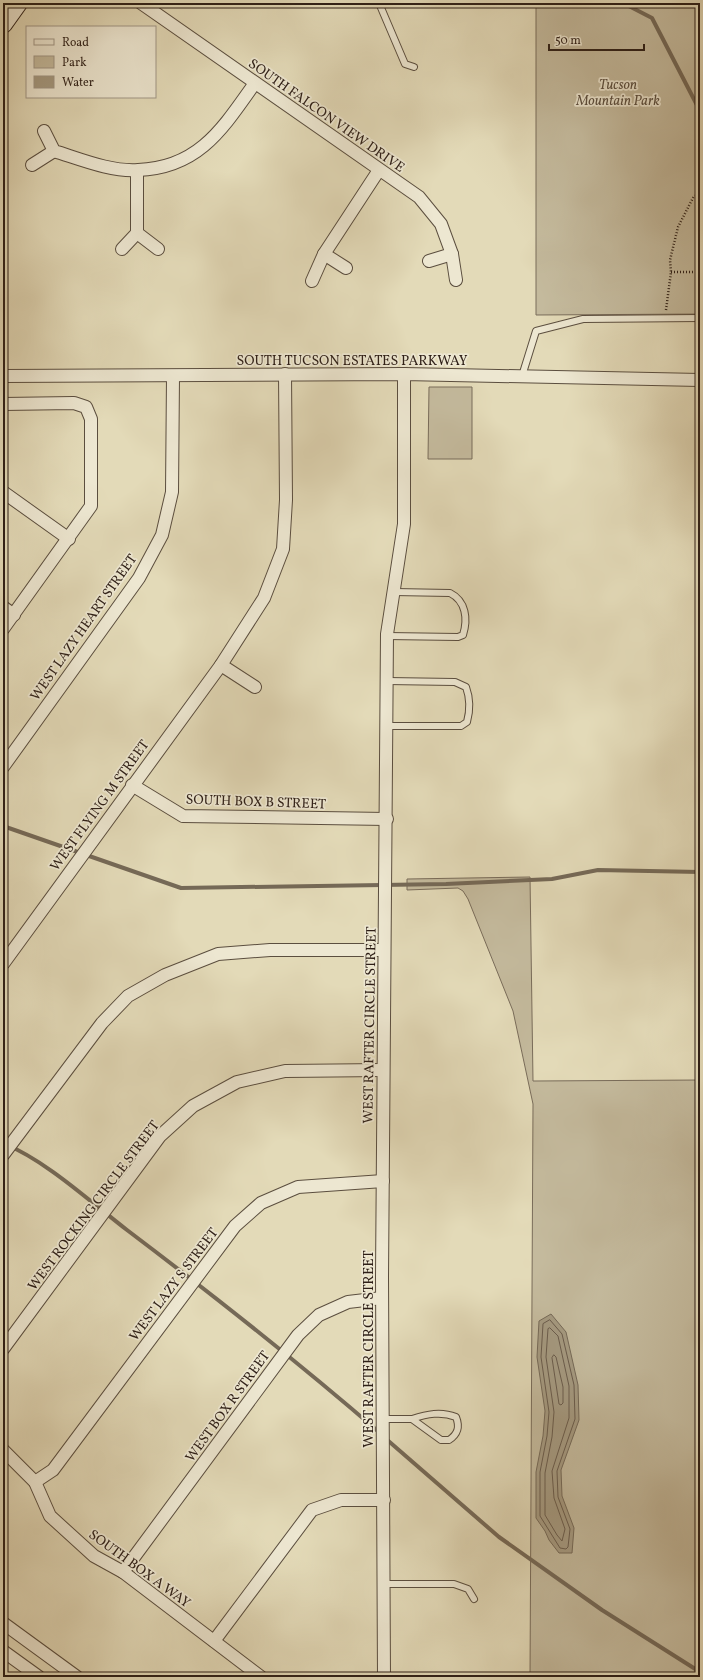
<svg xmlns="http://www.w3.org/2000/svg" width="703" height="1680" font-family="Vollkorn,serif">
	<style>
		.green { fill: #c4ba9d; stroke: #796c5a }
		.water { fill: #a59a81; stroke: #756957 }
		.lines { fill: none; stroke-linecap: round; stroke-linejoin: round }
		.shore { stroke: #6a5c4c; stroke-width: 1 }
		.stream { stroke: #756957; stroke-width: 4 }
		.service-casing { stroke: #5b4e3f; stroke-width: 8 }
		.minor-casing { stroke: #5b4e3f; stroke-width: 14 }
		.secondary-casing { stroke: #2e1f17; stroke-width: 20 }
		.path { stroke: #2e1f17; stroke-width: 2.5; stroke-dasharray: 1 2; stroke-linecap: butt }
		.service { stroke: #ede7d1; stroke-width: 6 }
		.minor { stroke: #ede7d1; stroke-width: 12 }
		.secondary { stroke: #ede7d1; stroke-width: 18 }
		.labels { text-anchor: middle; stroke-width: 3.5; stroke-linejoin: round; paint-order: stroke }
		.park-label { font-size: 14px; font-style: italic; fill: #5b4e3f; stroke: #ede7d1 }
		.street-label { font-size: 14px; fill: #2e1f17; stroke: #ede7d1 }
	</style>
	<rect width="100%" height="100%" fill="#e3dab8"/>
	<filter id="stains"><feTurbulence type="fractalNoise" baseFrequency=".005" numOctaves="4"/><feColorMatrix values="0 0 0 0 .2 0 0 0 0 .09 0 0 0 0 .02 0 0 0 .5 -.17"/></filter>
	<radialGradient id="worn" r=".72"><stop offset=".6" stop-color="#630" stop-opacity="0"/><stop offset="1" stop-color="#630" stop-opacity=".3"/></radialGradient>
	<g class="green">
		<path d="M536 3H700V314L536 315Z"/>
		<path d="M429 387H472V459H428Z"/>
		<path d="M530 877 533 1081 700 1080V1677H530L533 1104 513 1011 468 899 463 891 458 888 407 890V879Z"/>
	</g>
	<path class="water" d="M551 1314 566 1332 578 1385 579 1420 561 1470 562 1496 574 1528 572 1553H559L549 1540 545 1531 536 1518V1472L543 1436 545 1411 537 1357 539 1321Z"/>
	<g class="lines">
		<g class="shore">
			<path d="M550 1320 562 1334 574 1385 575 1419 557 1471 558 1497 570 1529 568 1547 566 1549 560 1548 540 1516V1472L547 1436 549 1412 541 1357 543 1324Z"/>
			<path d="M550 1328 558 1336 569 1386V1418L552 1471 554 1498 565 1529 562 1541 557 1535 545 1515V1473L552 1437 554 1412 546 1357 548 1329Z"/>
			<path d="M554 1355 556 1357 563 1387V1403L561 1405 559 1404 552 1358Z"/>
		</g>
		<g class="stream">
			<path d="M623 3 652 18 700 111"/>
			<path d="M3 826 181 888 446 884 552 879 598 870 700 872"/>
			<path d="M3 1143C48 1162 88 1200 127 1230 213 1295 298 1362 380 1433"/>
			<path d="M385 1438 499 1537 602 1610 700 1672"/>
		</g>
		<defs>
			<g id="service">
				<path d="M379 3 405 64 414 67"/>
				<path d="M522 376 536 331 583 319 700 318"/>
				<path d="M387 636 458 637 463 635C468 619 466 601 450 593L394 592"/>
				<path d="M387 681 455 682 466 687C470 698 470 711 467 722L461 726H387"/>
				<path d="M383 1419H412L441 1440H449C458 1434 460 1427 456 1417 441 1411 427 1414 412 1419"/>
				<path d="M384 1584H454L468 1589 474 1599"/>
			</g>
			<g id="minor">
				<path d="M141 3 419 197 441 224 452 254 456 280"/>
				<path d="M44 131 54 151C80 159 111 172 138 170 199 168 223 128 255 83"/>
				<path d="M32 165 54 151"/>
				<path d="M137 233 158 249"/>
				<path d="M122 249 137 233V171"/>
				<path d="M324 254 346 268"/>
				<path d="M429 261 452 254"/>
				<path d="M312 281 324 254 379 170"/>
				<path d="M3 376 404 374 700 380"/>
				<path d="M3 404 74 403 86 407 91 419V506L3 629"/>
				<path d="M3 492 69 539"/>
				<path d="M3 607 14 615"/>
				<path d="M221 665 255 687"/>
				<path d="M3 767 139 578 162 535 172 492 173 377"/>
				<path d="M132 785 183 816 387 819"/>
				<path d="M3 964 221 665 264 598 283 549 286 500 285 374"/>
				<path d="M3 1155 102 1023 128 996 165 975 218 954 270 950H384"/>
				<path d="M3 1349 160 1136 193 1106 237 1082 285 1071 383 1070"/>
				<path d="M3 1450 35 1482 50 1516 94 1556 123 1572 261 1677"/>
				<path d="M35 1482 53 1470 235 1226 261 1203 298 1187 383 1181"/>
				<path d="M123 1572 298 1335 319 1315 348 1302 382 1298"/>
				<path d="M3 1623 77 1677"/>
				<path d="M214 1641 312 1510 341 1500H384"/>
				<path d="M3 1651 39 1677"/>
				<path d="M384 1677 382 1277 387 634 404 524V374"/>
			</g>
			<path id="secondary" d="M3 24 18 3"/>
		</defs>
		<use href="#service" class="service-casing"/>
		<use href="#minor" class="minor-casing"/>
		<use href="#secondary" class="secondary-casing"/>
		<g class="path">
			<path d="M671 272H700"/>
			<path d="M666 310 671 272 670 260 678 227 694 196 700 195"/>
		</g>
		<use href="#service" class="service"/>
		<use href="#minor" class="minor"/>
		<use href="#secondary" class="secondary"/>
	</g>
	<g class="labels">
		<g class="park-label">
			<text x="618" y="89">Tucson<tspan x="618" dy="16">Mountain Park</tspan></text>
		</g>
		<g class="street-label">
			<text transform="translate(327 115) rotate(35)" y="5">SOUTH FALCON VIEW DRIVE</text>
			<text x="352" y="365">SOUTH TUCSON ESTATES PARKWAY</text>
			<text transform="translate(83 627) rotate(-55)" y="5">WEST LAZY HEART STREET</text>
			<text transform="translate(256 801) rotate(2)" y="5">SOUTH BOX B STREET</text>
			<text transform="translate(99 805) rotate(-54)" y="5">WEST FLYING M STREET</text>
			<text transform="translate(369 1025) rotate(-89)" y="5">WEST RAFTER CIRCLE STREET</text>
			<text transform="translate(93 1205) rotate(-53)" y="5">WEST ROCKING CIRCLE STREET</text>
			<text transform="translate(173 1284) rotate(-53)" y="5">WEST LAZY S STREET</text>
			<text transform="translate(368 1349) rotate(-90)" y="5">WEST RAFTER CIRCLE STREET</text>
			<text transform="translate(227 1406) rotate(-54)" y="5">WEST BOX R STREET</text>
			<text transform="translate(140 1568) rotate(36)" y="5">SOUTH BOX A WAY</text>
		</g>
	</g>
	<rect width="703" height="1680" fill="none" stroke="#e3dab8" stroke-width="16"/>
	<rect x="4" y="4" width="695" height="1672" fill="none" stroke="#2e1f17" stroke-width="2"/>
	<rect x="8" y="8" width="687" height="1664" fill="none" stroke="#2e1f17"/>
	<rect x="26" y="26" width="130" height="72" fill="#ede7d1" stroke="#a19787"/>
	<rect x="34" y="39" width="20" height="6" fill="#ede7d1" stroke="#a19787"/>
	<text x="62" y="46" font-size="12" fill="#2e1f17">Road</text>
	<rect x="34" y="56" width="20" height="12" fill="#c4ba9d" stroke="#a19787"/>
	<text x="62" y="66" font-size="12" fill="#2e1f17">Park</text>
	<rect x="34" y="76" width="20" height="12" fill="#a59a81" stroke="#a19787"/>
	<text x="62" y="86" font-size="12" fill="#2e1f17">Water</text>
	<path d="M549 44v6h95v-6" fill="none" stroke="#2e1f17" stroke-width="2"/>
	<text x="555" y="44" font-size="12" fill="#2e1f17" stroke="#ede7d1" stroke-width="3" paint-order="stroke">50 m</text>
	<rect width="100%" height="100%" filter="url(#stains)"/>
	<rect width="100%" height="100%" fill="url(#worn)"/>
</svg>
